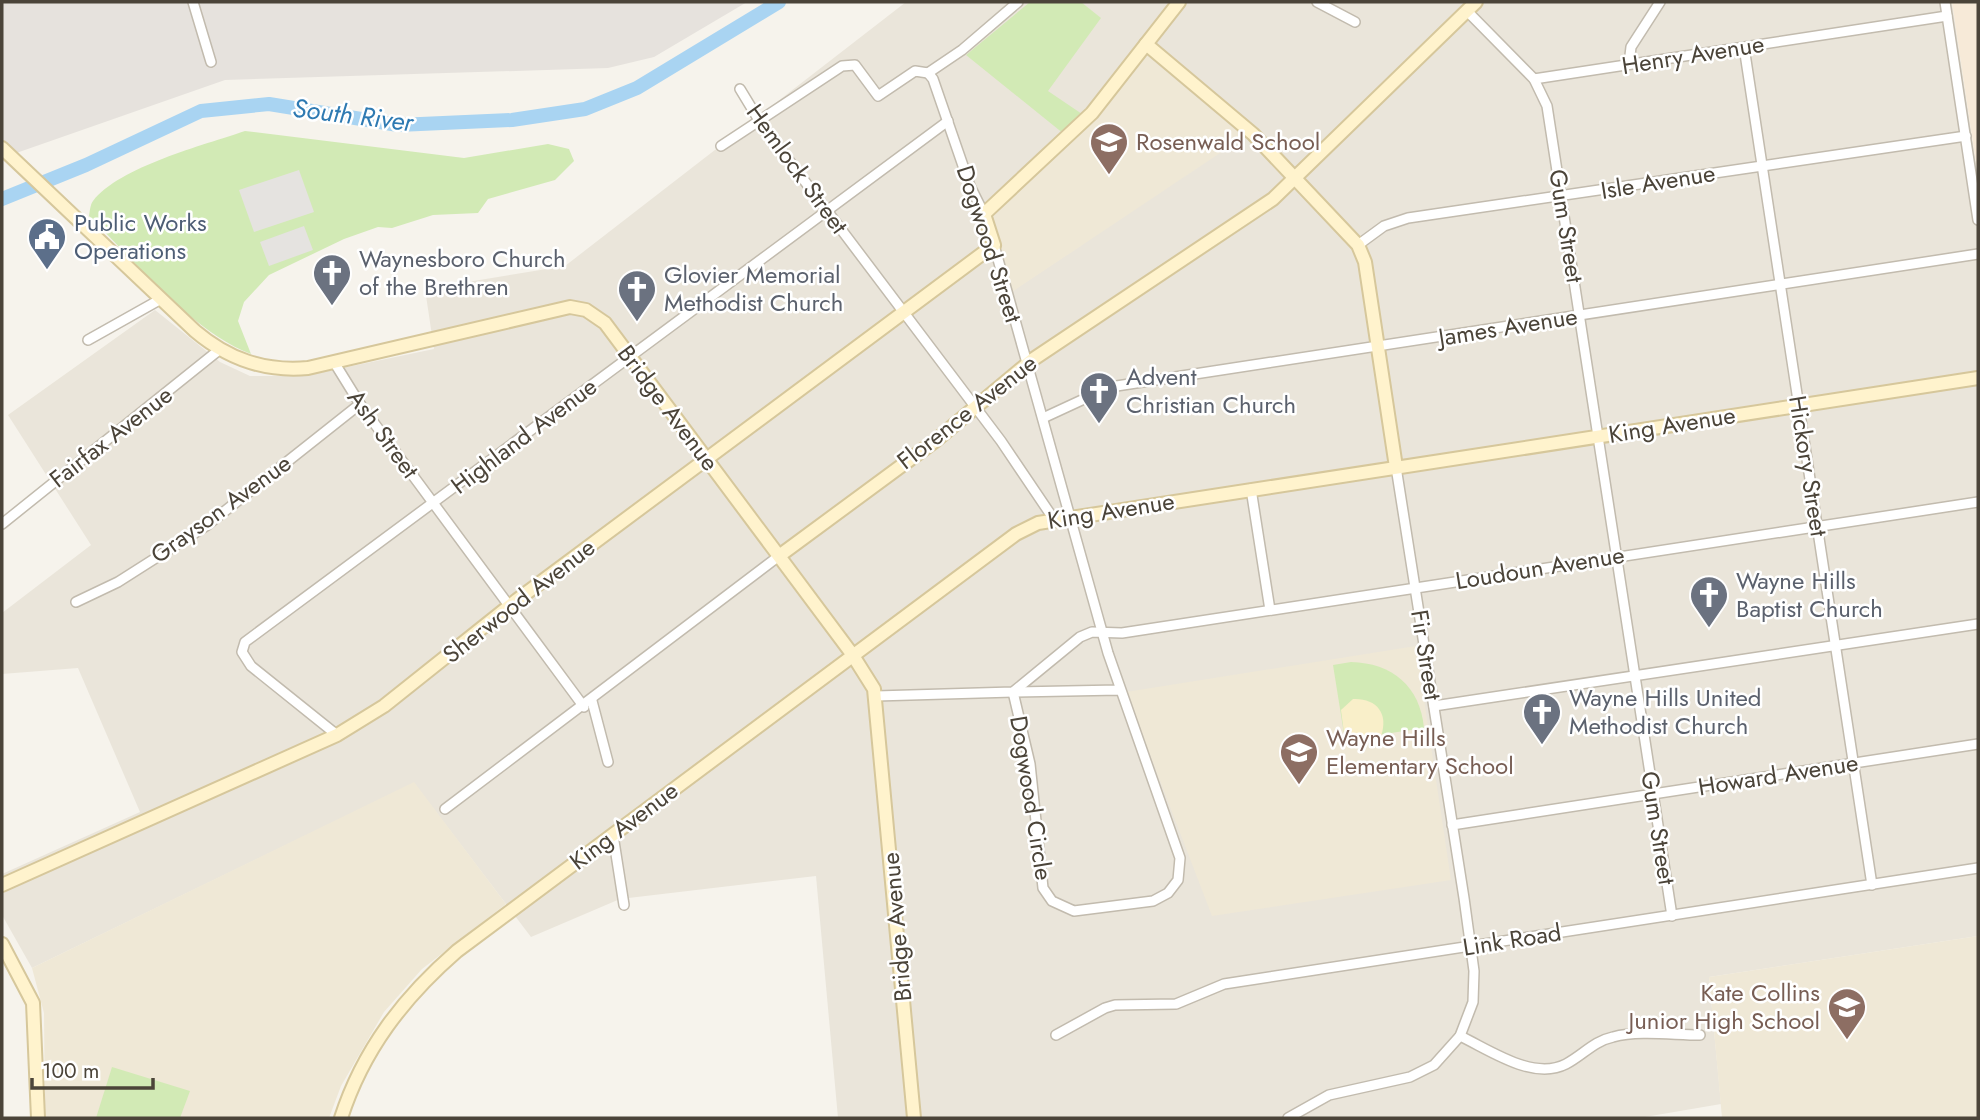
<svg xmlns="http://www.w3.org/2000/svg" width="1980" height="1120" font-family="Jost,sans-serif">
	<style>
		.residential { fill: #eae5da }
		.commercial { fill: #f7ead8 }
		.industrial { fill: #e6e2dd }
		.education { fill: #efe8d6 }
		.green { fill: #d2eab5 }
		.sand { fill: #f9efc9 }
		.parking { fill: #e5e3e0 }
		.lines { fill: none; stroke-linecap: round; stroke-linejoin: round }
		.river { stroke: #a9d4f2; stroke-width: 14 }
		.street-casing { stroke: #c2bbae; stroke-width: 12 }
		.secondary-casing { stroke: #d6c79b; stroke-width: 16 }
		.street { stroke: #fff; stroke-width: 9 }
		.secondary { stroke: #fff3cd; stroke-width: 12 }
		.labels { text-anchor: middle; stroke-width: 5; stroke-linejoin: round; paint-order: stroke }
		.street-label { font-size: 24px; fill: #4b4439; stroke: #fff }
		.education-label { font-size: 24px; fill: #785e54; stroke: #fff; text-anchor: start }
		.service-label { font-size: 24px; fill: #4e5e75; stroke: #fff; text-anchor: start }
		.worship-label { font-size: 24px; fill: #5b616d; stroke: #fff; text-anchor: start }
		.water-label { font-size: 26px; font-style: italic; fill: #2e7ab2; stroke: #fff }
	</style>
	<rect width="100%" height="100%" fill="#f6f3ec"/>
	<path class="residential" d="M906 2H1952L1978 177V936L1709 977 1721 1104 1639 1118H838L816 876 620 899 531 937 414 783 32 968 2 915V874L140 812 78 668 2 674V613L91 545 8 415 155 310 220 362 250 376H304L434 349 425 289 565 266Z"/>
	<path class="commercial" d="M1952 2H1978V177Z"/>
	<path class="industrial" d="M2 2H747L654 57 608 68 225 80 2 158Z"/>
	<g class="education">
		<path d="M1144 53 1244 137 1012 292 987 214 1090 124Z"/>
		<path d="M1416 646 1451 880 1212 916 1126 692Z"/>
		<path d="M414 782 506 904 422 969 384 1012 341 1086 329 1118H45L44 1013 32 968Z"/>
		<path d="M1978 936V1118H1722L1709 977Z"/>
	</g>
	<g class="green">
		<path d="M1030 2H1081L1101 18 1048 91 1082 114 1064 134 966 55Z"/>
		<path d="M245 131 464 158 548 144 569 149 574 161 555 180 488 199 478 213 433 215 392 228 378 227 344 239 269 275 244 302 238 321 251 354C191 331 135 261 89 216 90 211 90 205 93 201 119 167 204 145 245 131Z"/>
		<path d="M1351 662C1392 663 1420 686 1424 728L1345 740 1333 665Z"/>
		<path d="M112 1067 190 1091 180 1118H96Z"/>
	</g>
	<path class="sand" d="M1353 699C1376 698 1389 713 1381 736L1345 740 1341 710Z"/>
	<g class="parking">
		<path d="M299 170 314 212 254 232 239 190Z"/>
		<path d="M304 226 313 250 269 266 260 242Z"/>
	</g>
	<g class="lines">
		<path class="river" d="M2 199 86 165 201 111 269 104 398 125 512 120 585 109 637 88 779 2"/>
		<defs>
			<g id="street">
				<path d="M193 2 211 62"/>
				<path d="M1317 2 1355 22"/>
				<path d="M1945 2 1978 220"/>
				<path d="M1467 11 1534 79 1547 106 1672 916"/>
				<path d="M1744 47 1872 885"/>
				<path d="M1629 64 1631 47 1660 2"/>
				<path d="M928 73 933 79 970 186 984 214"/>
				<path d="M928 73 962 50 1018 2"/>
				<path d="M1534 79 1947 16"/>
				<path d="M740 89 760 122 1001 441 1053 518"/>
				<path d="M721 146 842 66 855 65 878 96 915 71 928 73"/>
				<path d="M994 245 1108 653 1180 858 1178 880 1168 893 1153 901 1074 911 1052 901 1043 888 1030 764 1013 692 1119 690"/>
				<path d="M1358 245 1384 226 1408 218 1966 136"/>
				<path d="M88 340 161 299"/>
				<path d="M334 362 360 404 584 707"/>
				<path d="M1043 418 1110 387 1978 254"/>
				<path d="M1251 489 1270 610"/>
				<path d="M2 524 219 350"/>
				<path d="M76 602 118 582 206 526 360 404"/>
				<path d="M876 696 1013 692 1080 637 1092 632 1122 633 1978 502"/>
				<path d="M592 701 608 762"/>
				<path d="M1434 706 1978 624"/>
				<path d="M337 735 251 666 242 652 245 642 948 121"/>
				<path d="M445 809 779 556"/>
				<path d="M1452 825 1978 744"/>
				<path d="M613 835 624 905"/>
				<path d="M1056 1035 1105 1008 1115 1005 1176 1004 1224 984 1978 868"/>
				<path d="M1460 1036C1490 1050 1533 1081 1566 1064 1583 1055 1594 1041 1613 1037 1639 1030 1673 1035 1700 1035"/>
				<path d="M1288 1118 1329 1095 1410 1077 1434 1065 1460 1036 1473 1002 1474 971 1464 898 1396 467"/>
			</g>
			<g id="secondary">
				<path d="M1146 44 1253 134 1358 245 1365 262 1396 467"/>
				<path d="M2 148 195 331C228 359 264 372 308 368L570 307 586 310 605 323 852 654 874 689 914 1118"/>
				<path d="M779 556 935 441 1032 360 1273 199 1476 2"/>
				<path d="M2 885 337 735 384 706 517 600 994 245 984 214 1092 113 1179 2"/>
				<path d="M2 944 33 1003 38 1118"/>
				<path d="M341 1118C363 1050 403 998 457 951L1016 534 1038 523 1978 378"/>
			</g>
		</defs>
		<use href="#street" class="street-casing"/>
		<use href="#secondary" class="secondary-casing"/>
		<use href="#street" class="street"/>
		<use href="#secondary" class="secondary"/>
	</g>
	<defs>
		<symbol id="school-pin" viewBox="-11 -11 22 30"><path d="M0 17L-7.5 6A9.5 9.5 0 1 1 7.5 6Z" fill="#8d6e63" stroke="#fff"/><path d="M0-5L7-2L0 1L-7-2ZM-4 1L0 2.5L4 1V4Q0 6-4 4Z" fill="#fff"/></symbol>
		<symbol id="civic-pin" viewBox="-11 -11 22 30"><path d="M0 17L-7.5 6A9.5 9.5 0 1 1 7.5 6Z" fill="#5c6f8a" stroke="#fff"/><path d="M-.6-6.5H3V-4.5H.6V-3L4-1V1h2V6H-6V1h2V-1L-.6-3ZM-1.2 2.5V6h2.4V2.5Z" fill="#fff"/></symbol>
		<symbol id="church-pin" viewBox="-11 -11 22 30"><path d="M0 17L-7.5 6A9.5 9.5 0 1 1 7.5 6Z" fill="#6b7280" stroke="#fff"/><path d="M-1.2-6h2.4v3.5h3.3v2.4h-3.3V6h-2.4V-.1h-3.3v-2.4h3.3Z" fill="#fff"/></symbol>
	</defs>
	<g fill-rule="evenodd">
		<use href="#school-pin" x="1087" y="120" width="44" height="60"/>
		<use href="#civic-pin" x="25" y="215" width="44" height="60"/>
		<use href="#church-pin" x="310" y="251" width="44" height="60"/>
		<use href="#church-pin" x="615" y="267" width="44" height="60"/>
		<use href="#church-pin" x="1077" y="369" width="44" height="60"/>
		<use href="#church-pin" x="1687" y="573" width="44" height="60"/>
		<use href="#church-pin" x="1520" y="690" width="44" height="60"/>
		<use href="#school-pin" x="1277" y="730" width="44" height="60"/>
		<use href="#school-pin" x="1825" y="985" width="44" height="60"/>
	</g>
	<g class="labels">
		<g class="street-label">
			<text transform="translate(1693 55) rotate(-9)" y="8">Henry Avenue</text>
			<text transform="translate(797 169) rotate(54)" y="8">Hemlock Street</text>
			<text transform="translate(1658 182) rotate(-9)" y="8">Isle Avenue</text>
			<text transform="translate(1566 226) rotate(81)" y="8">Gum Street</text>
			<text transform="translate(989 244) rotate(72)" y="8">Dogwood Street</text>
			<text transform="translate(1508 327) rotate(-9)" y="8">James Avenue</text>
			<text transform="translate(668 408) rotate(53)" y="8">Bridge Avenue</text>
			<text transform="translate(967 412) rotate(-38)" y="8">Florence Avenue</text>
			<text transform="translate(1672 425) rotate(-9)" y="8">King Avenue</text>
			<text transform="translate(383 434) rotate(54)" y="8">Ash Street</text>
			<text transform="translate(524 436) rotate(-37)" y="8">Highland Avenue</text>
			<text transform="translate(111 437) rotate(-38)" y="8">Fairfax Avenue</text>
			<text transform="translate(1808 466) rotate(81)" y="8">Hickory Street</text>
			<text transform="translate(221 509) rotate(-36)" y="8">Grayson Avenue</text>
			<text transform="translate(1111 511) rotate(-9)" y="8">King Avenue</text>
			<text transform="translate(1540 568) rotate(-9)" y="8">Loudoun Avenue</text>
			<text transform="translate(519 601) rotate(-38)" y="8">Sherwood Avenue</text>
			<text transform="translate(1426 655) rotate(81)" y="8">Fir Street</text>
			<text transform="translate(1778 775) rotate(-9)" y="8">Howard Avenue</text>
			<text transform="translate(1031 798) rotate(81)" y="8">Dogwood Circle</text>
			<text transform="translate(624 826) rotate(-37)" y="8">King Avenue</text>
			<text transform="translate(1658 828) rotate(81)" y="8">Gum Street</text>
			<text transform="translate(897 927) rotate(-95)" y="8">Bridge Avenue</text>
			<text transform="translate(1512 940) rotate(-9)" y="8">Link Road</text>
		</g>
		<g class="education-label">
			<text x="1136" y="150">Rosenwald School</text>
			<text x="1326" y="746">Wayne Hills<tspan x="1326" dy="28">Elementary School</tspan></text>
			<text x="1820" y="1001" text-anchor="end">Kate Collins<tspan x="1820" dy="28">Junior High School</tspan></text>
		</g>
		<g class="service-label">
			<text x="74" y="231">Public Works<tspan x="74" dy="28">Operations</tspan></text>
		</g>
		<g class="worship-label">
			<text x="359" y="267">Waynesboro Church<tspan x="359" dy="28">of the Brethren</tspan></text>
			<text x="664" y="283">Glovier Memorial<tspan x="664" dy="28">Methodist Church</tspan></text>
			<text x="1126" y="385">Advent<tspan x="1126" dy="28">Christian Church</tspan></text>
			<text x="1736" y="589">Wayne Hills<tspan x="1736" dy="28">Baptist Church</tspan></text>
			<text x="1569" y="706">Wayne Hills United<tspan x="1569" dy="28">Methodist Church</tspan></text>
		</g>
		<g class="water-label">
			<text transform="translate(353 115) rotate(7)" y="9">South River</text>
		</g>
	</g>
	<rect width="1980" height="1120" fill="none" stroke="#4b4439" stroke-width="7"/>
	<path d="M32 1078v10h121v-10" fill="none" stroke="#4b4439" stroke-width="3.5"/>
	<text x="42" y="1078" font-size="21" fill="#4b4439" stroke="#ffffff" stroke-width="5" paint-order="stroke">100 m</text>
</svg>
